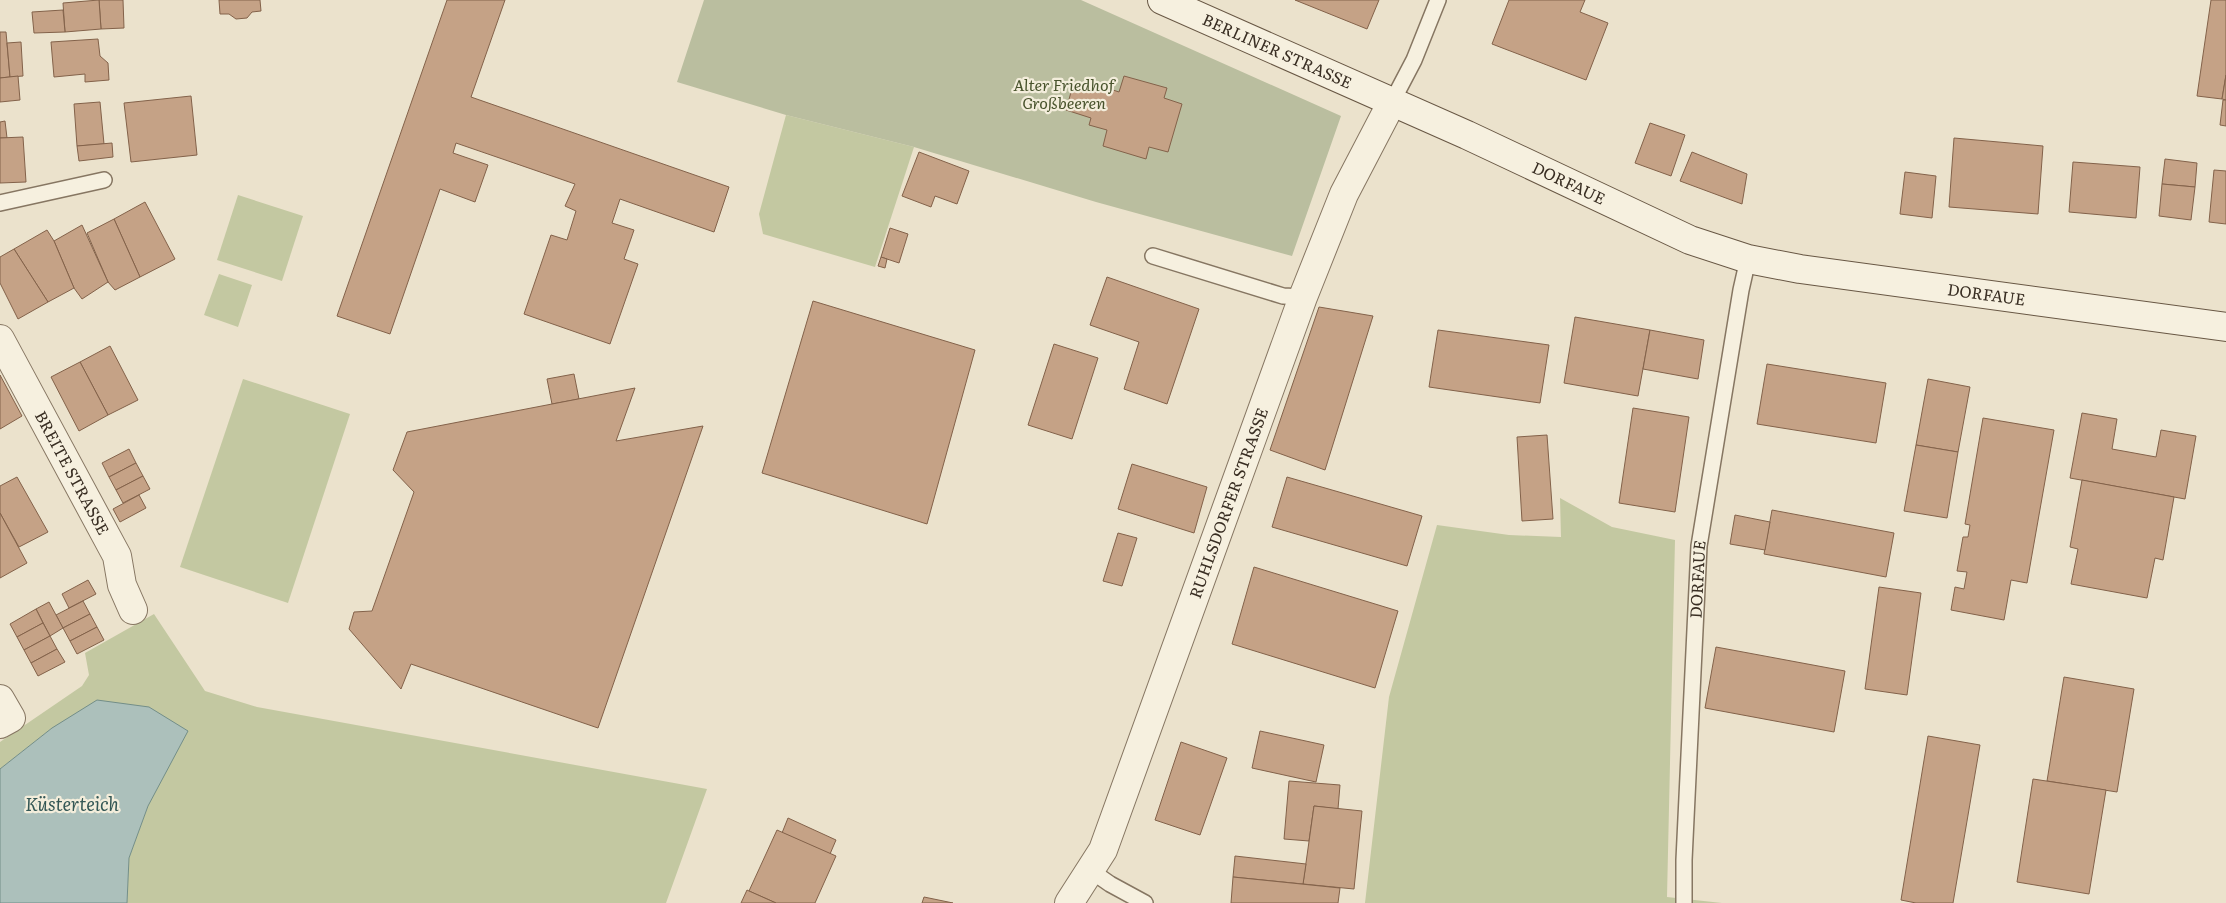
<svg xmlns="http://www.w3.org/2000/svg" width="2226" height="903" font-family="Literata,serif">
	<style>
		.green { fill: #c3c8a1 }
		.cemetery { fill: #babe9f }
		.water { fill: #acc0bb; stroke: #738e88 }
		.building { fill: #c5a286; stroke: #83624a }
		.lines { fill: none; stroke-linecap: round; stroke-linejoin: round }
		.lane-casing { stroke: #867662; stroke-width: 18 }
		.street-casing { stroke: #867662; stroke-width: 30 }
		.secondary-casing { stroke: #685744; stroke-width: 30 }
		.lane { stroke: #f6f0df; stroke-width: 15 }
		.street { stroke: #f6f0df; stroke-width: 28 }
		.secondary { stroke: #f6f0df; stroke-width: 28 }
		.labels { text-anchor: middle; stroke-width: 4.5; stroke-linejoin: round; paint-order: stroke }
		.street-label { font-size: 16px; fill: #392e23; stroke: #f3eddb }
		.park-label { font-size: 16px; font-style: italic; fill: #48532c; stroke: #f3eddb }
		.water-label { font-size: 18px; font-style: italic; fill: #345755; stroke: #f3eddb }
	</style>
	<rect width="100%" height="100%" fill="#ebe2cc"/>
	<g class="green">
		<path d="M786 115 914 147 875 267 763 234 759 214Z"/>
		<path d="M238 195 303 216 282 281 217 260Z"/>
		<path d="M219 274 252 285 238 327 204 315Z"/>
		<path d="M243 379 350 414 288 603 180 567Z"/>
		<path d="M1560 498 1612 527 1675 540 1667 897 1722 903H1365L1389 697 1437 525 1509 535 1561 537Z"/>
		<path d="M154 614 205 691 257 707 707 789 666 903H127L129 858 148 806 52 728 0 769V742L82 686 89 675 85 653Z"/>
	</g>
	<path class="cemetery" d="M704 0H1081L1341 116 1292 256 1096 202 914 147 786 115 677 82Z"/>
	<path class="water" d="M97 700 149 707 188 731 148 806 129 858 127 903H0V769L52 728Z"/>
	<g class="building">
		<path d="M99 0H123L124 28 101 29Z"/>
		<path d="M99 0 101 29 65 32 63 3Z"/>
		<path d="M219 0H260L261 11 252 12 247 18 236 19 229 14H220Z"/>
		<path d="M447 0H505L471 97 729 187 714 232 620 199 612 223 634 230 624 259 638 264 610 344 524 314 551 235 567 240 576 211 565 206 575 184 456 143 453 153 488 165 475 202 440 189 390 334 337 316Z"/>
		<path d="M1295 0H1379L1367 29Z"/>
		<path d="M1509 0H1585L1580 12 1608 23 1586 80 1492 44Z"/>
		<path d="M2211 0H2226V75L2222 99 2197 96Z"/>
		<path d="M63 10 65 32 34 33 32 12Z"/>
		<path d="M0 32H6L10 77 0 78Z"/>
		<path d="M98 39 100 56 108 63 109 80 85 82V74L54 77 51 42Z"/>
		<path d="M21 42 23 76 10 77 7 43Z"/>
		<path d="M2226 75V100L2222 99Z"/>
		<path d="M18 76 20 100 0 102V78Z"/>
		<path d="M1124 76 1167 88 1164 98 1182 104 1168 152 1149 147 1146 159 1103 146 1107 130 1089 125 1091 118 1066 110 1073 85 1099 93 1101 86 1119 92Z"/>
		<path d="M191 96 197 155 131 162 124 103Z"/>
		<path d="M2223 100H2226V126L2220 125Z"/>
		<path d="M100 102 104 144 77 146 74 104Z"/>
		<path d="M5 121 7 138H0V122Z"/>
		<path d="M1650 123 1685 135 1671 176 1635 163Z"/>
		<path d="M23 137 26 182 0 183V138Z"/>
		<path d="M1954 138 2043 146 2038 214 1949 207Z"/>
		<path d="M112 143 113 157 79 161 77 146Z"/>
		<path d="M919 152 969 171 957 204 935 196 931 207 902 196Z"/>
		<path d="M1692 152 1747 174 1742 204 1680 181Z"/>
		<path d="M2165 159 2197 163 2195 187 2162 184Z"/>
		<path d="M2073 162 2140 167 2136 218 2069 212Z"/>
		<path d="M2214 170 2226 171V224L2209 222Z"/>
		<path d="M1905 172 1936 176 1932 218 1900 214Z"/>
		<path d="M2162 184 2195 187 2191 220 2159 216Z"/>
		<path d="M145 202 175 259 140 277 114 219Z"/>
		<path d="M114 219 140 277 115 290 108 282 87 233Z"/>
		<path d="M82 225 108 282 82 299 74 288 54 241Z"/>
		<path d="M890 228 908 234 899 263 881 257Z"/>
		<path d="M47 230 54 241 74 288 48 302 14 249Z"/>
		<path d="M14 249 48 302 18 319 0 283V257Z"/>
		<path d="M881 257 887 259 885 268 878 266Z"/>
		<path d="M1107 277 1199 309 1167 404 1124 389 1139 342 1090 325Z"/>
		<path d="M813 301 975 350 927 524 762 473Z"/>
		<path d="M1319 307 1373 316 1325 470 1270 450Z"/>
		<path d="M1575 317 1650 330 1638 396 1564 383Z"/>
		<path d="M1438 330 1549 345 1540 403 1429 387Z"/>
		<path d="M1650 330 1704 340 1698 379 1643 369Z"/>
		<path d="M1054 344 1098 358 1072 439 1028 425Z"/>
		<path d="M110 346 138 400 108 415 80 362Z"/>
		<path d="M80 362 108 415 79 431 51 377Z"/>
		<path d="M1767 364 1886 383 1876 443 1757 424Z"/>
		<path d="M574 374 579 399 552 404 547 379Z"/>
		<path d="M0 375 22 416 0 429Z"/>
		<path d="M1928 379 1970 387 1958 452 1916 445Z"/>
		<path d="M635 388 616 441 703 426 598 728 411 664 401 689 349 629 354 612 372 611 414 492 393 470 407 432Z"/>
		<path d="M1633 408 1689 417 1675 512 1619 503Z"/>
		<path d="M2082 413 2117 419 2112 449 2156 457 2161 430 2196 436 2185 499 2070 478Z"/>
		<path d="M1983 418 2054 430 2027 583 2011 580 2004 620 1951 610 1955 587 1964 589 1967 572 1957 571 1963 537H1968L1970 525 1965 524Z"/>
		<path d="M1547 435 1553 519 1522 521 1517 437Z"/>
		<path d="M1916 445 1958 452 1947 518 1904 511Z"/>
		<path d="M129 449 136 463 109 477 102 463Z"/>
		<path d="M136 463 143 476 116 490 109 477Z"/>
		<path d="M1132 464 1207 487 1194 533 1118 509Z"/>
		<path d="M143 476 150 489 123 503 116 490Z"/>
		<path d="M17 477 48 532 19 547 0 513V486Z"/>
		<path d="M1287 477 1422 516 1407 566 1272 527Z"/>
		<path d="M2082 480 2174 497 2163 560 2155 558 2147 598 2071 584 2078 549 2070 547Z"/>
		<path d="M139 495 146 508 120 522 113 509Z"/>
		<path d="M1772 510 1894 533 1886 577 1764 554Z"/>
		<path d="M0 513 27 563 0 578Z"/>
		<path d="M1735 515 1770 522 1765 550 1730 544Z"/>
		<path d="M1118 533 1137 538 1122 586 1103 581Z"/>
		<path d="M1254 567 1398 611 1375 688 1232 644Z"/>
		<path d="M88 580 96 594 69 608 62 594Z"/>
		<path d="M1879 587 1921 593 1907 695 1865 689Z"/>
		<path d="M83 601 90 614 63 628 56 615Z"/>
		<path d="M49 602 63 628 50 636 36 609Z"/>
		<path d="M36 609 43 623 17 637 10 624Z"/>
		<path d="M90 614 97 627 70 641 63 628Z"/>
		<path d="M43 623 50 636 24 650 17 637Z"/>
		<path d="M97 627 104 640 77 654 70 641Z"/>
		<path d="M50 636 57 649 31 663 24 650Z"/>
		<path d="M1716 647 1845 671 1834 732 1705 708Z"/>
		<path d="M57 649 65 662 38 676 31 663Z"/>
		<path d="M2064 677 2134 689 2117 792 2047 781Z"/>
		<path d="M1260 731 1324 745 1316 782 1252 768Z"/>
		<path d="M1928 736 1980 745 1953 903H1916L1901 900Z"/>
		<path d="M1181 742 1227 758 1200 835 1155 820Z"/>
		<path d="M2033 779 2106 790 2089 894 2017 882Z"/>
		<path d="M1289 781 1340 785 1338 809 1314 806 1309 841 1284 839Z"/>
		<path d="M1314 806 1362 811 1354 889 1303 884Z"/>
		<path d="M788 818 836 840 830 854 782 833Z"/>
		<path d="M777 830 836 856 815 903H776L749 891Z"/>
		<path d="M1235 856 1306 864 1303 884 1233 877Z"/>
		<path d="M1233 877 1340 888 1338 903H1231Z"/>
		<path d="M747 890 749 891 776 903H741Z"/>
		<path d="M924 897 953 903H922Z"/>
	</g>
	<g class="lines">
		<defs>
			<g id="lane">
				<path d="M1392 102 1414 60 1438 0"/>
				<path d="M0 203 104 180"/>
				<path d="M1153 256 1283 296 1303 297"/>
				<path d="M1090 870 1110 884 1145 903"/>
				<path id="s1" d="M1684 903V860L1699 546 1741 290 1748 259"/>
			</g>
			<g id="street">
				<path id="s2" d="M0 339 117 556 122 585 133 610"/>
				<path d="M0 699 11 718 0 724"/>
				<path id="s3" d="M1069 903 1103 850 1303 297 1344 194 1392 102"/>
			</g>
			<g id="secondary">
				<path id="s4" d="M1162 0 1467 135 1690 240 1748 259 1800 269 2226 327"/>
			</g>
		</defs>
		<use href="#lane" class="lane-casing"/>
		<use href="#street" class="street-casing"/>
		<use href="#secondary" class="secondary-casing"/>
		<use href="#lane" class="lane"/>
		<use href="#street" class="street"/>
		<use href="#secondary" class="secondary"/>
	</g>
	<g class="labels">
		<g class="street-label">
			<text dy="6" stroke="none"><textPath href="#s4" startOffset="126">BERLINER STRASSE</textPath></text>
			<text dy="6" stroke="none"><textPath href="#s4" startOffset="446">DORFAUE</textPath></text>
			<text dy="6" stroke="none"><textPath href="#s4" startOffset="882">DORFAUE</textPath></text>
			<text dy="6" stroke="none"><textPath href="#s2" startOffset="152">BREITE STRASSE</textPath></text>
			<text dy="6" stroke="none"><textPath href="#s3" startOffset="432">RUHLSDORFER STRASSE</textPath></text>
			<text dy="6" stroke="none"><textPath href="#s1" startOffset="324">DORFAUE</textPath></text>
		</g>
		<g class="park-label">
			<text x="1064" y="91">Alter Friedhof<tspan x="1064" dy="18">Großbeeren</tspan></text>
		</g>
		<g class="water-label">
			<text x="72" y="811">Küsterteich</text>
		</g>
	</g>
</svg>
